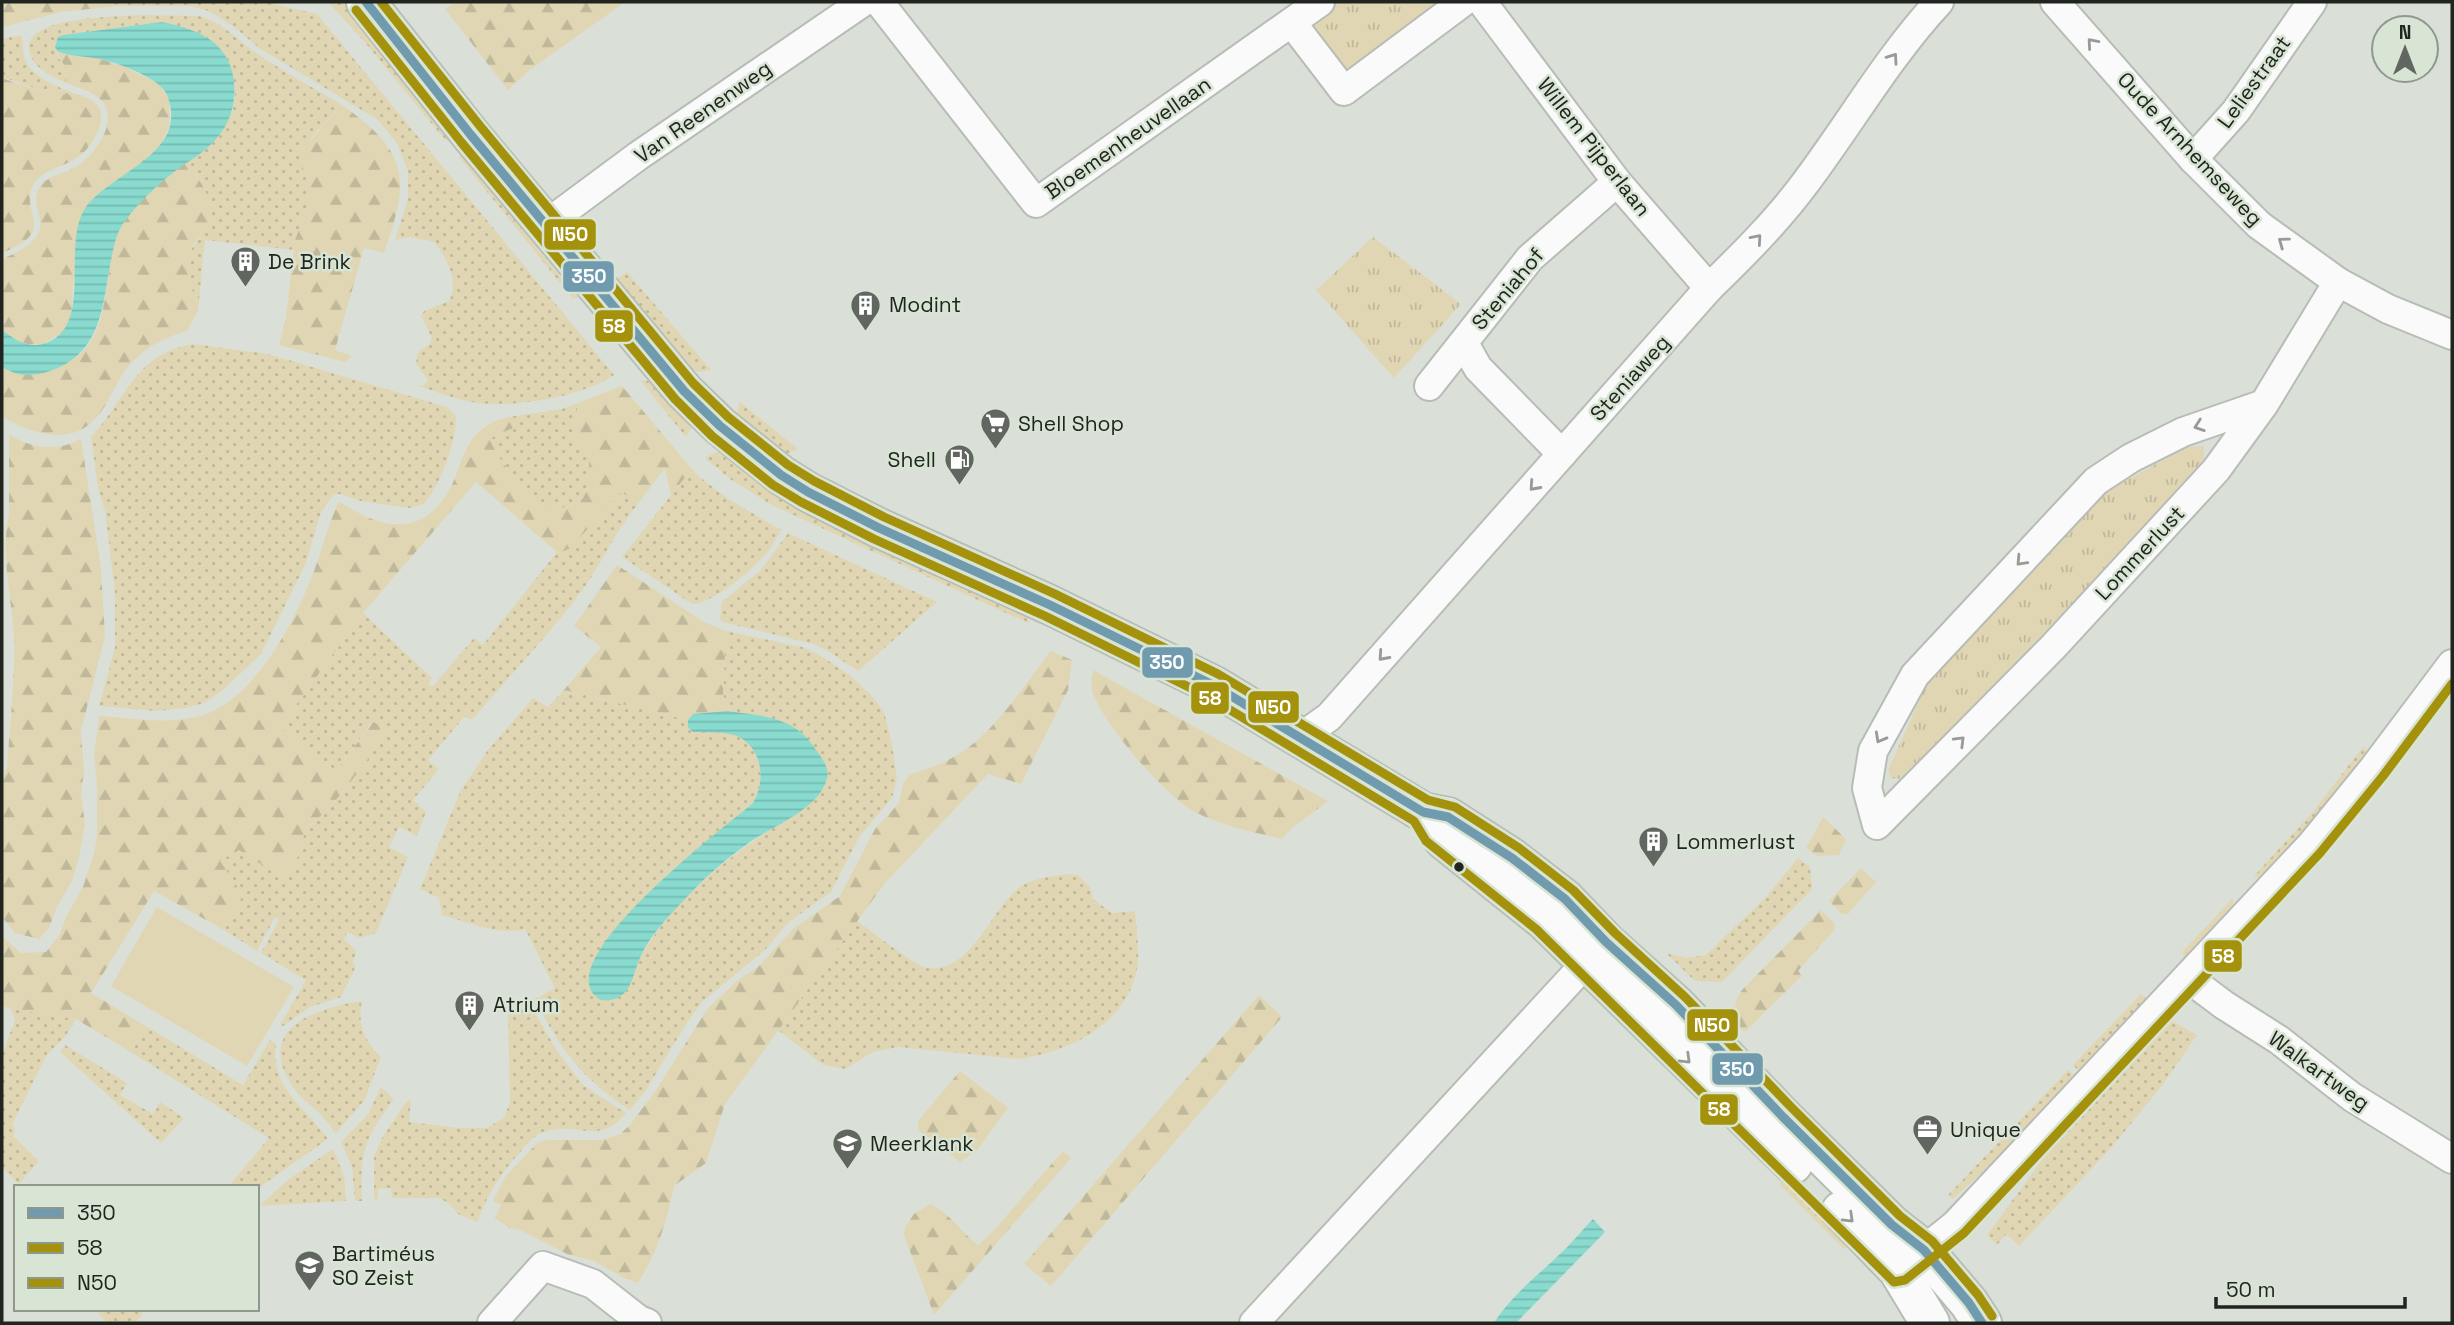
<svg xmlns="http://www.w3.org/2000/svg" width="2454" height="1325" font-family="'Space Grotesk',sans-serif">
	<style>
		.grass { fill: url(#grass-dots) }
		.forest { fill: url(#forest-firs) }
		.park { fill: url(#park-tufts) }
		.pitch { fill: #e0d6b3 }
		.water { fill: url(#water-rules) }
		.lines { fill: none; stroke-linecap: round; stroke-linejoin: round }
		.minor-casing { stroke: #b7bcb6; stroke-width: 32 }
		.secondary-casing { stroke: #b7bcb6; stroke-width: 42 }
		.minor { stroke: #f9faf9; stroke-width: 28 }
		.secondary { stroke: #f9faf9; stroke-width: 38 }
		.bus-1-casing { stroke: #d8e4d4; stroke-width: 14 }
		.bus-2-casing { stroke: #d8e4d4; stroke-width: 14 }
		.bus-3-casing { stroke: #d8e4d4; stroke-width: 14 }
		.bus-1 { stroke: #709aae; stroke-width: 9 }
		.bus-2 { stroke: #a4910c; stroke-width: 9 }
		.bus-3 { stroke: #a4910c; stroke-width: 9 }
		.oneway { stroke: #989a97 }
		.bus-dot { fill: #21251f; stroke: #d8e4d4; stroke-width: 2.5 }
		.labels { text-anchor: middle; stroke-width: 5; stroke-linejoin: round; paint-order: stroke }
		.street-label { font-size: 21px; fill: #21251f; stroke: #d8e4d4 }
		.poi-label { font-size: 21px; fill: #21251f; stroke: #d8e4d4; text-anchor: start }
		.line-badge { stroke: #d8e4d4; stroke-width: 2.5 }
		.badge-label { font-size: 19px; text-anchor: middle; font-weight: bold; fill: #fff }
	</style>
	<defs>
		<pattern id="grass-dots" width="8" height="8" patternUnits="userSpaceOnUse" patternTransform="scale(1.75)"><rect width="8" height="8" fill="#e0d6b3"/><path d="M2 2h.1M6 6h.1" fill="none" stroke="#c0b89a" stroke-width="1.8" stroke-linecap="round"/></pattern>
		<pattern id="forest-firs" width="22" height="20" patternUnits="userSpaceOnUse" patternTransform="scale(1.75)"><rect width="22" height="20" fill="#e0d6b3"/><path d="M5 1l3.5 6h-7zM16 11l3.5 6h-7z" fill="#c0b89a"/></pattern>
		<pattern id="park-tufts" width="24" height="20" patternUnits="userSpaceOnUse" patternTransform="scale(1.75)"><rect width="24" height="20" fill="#e0d6b3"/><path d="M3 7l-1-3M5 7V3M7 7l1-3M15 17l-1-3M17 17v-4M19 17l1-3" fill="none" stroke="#c0b89a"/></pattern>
		<pattern id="water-rules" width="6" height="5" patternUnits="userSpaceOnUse" patternTransform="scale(1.75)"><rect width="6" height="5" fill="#89dacf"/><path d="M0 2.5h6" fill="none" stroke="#76bbb1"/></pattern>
	</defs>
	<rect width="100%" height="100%" fill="#dae0d8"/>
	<g class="grass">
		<path d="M110 2H264L317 14 614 375C584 397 508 409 471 402 452 398 433 391 414 384L423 386 428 380 416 364 418 352 430 344 432 338 421 316 424 311 449 301C460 283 446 256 434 242L410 237 395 240 408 199V171L397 143 378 120 259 48 233 26 209 11 189 6H118Z"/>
		<path d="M328 2H343L448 140 446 141 363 40Z"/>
		<path d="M141 15 199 16C223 22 238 41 258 54 285 73 314 88 342 105L311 138 302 170 313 192 295 240 294 250 205 240 198 310C191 286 179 256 201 237 207 195 212 196 186 162L208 147 232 112 235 98 234 82 192 30 162 22 63 35 55 47 58 58 65 64 69 74 65 83C50 74 29 67 29 47 29 16 117 17 141 15Z"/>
		<path d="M21 35C24 42 22 50 24 57 32 81 69 91 90 99L49 93 2 77V39Z"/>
		<path d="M461 155 577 297 573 299 459 157Z"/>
		<path d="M627 272 711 370 698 372 690 367 618 281V278Z"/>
		<path d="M194 344 268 354 447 407 456 416C456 443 441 484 424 504L409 508 361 501 340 494 333 495 321 512 306 563 261 654 223 690 204 703 185 708 157 711 99 706 115 648V592L105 511 98 488 91 437C127 399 135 353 194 344Z"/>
		<path d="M640 380 648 381 689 422 691 429 688 434 685 436Z"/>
		<path d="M740 402 798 449 782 456 736 418Z"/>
		<path d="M578 403 575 428 576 443 589 461V486L584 498C576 503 567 508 558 508 528 507 501 462 489 439L514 427 509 417 562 409Z"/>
		<path d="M725 452 1025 614 1030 624 772 505 730 479 705 458 714 453Z"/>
		<path d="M687 475H697L727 498 781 530C776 538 772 547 766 554 751 571 714 603 692 604L622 557Z"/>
		<path d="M622 491 638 504C613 534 599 570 575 600 543 641 506 680 472 720L465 716 428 760 439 769 413 800 426 812 417 836 399 827 389 847 408 857 376 933 360 938 347 932 344 939 356 951 353 964 356 966 341 997 310 1007 283 1026 280 1025 306 980 261 953 279 920 275 917 257 951 224 930 243 895 220 861 239 849 283 879 300 853 305 829C341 804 361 764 389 731L372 722 336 771 283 731 296 705 363 613 432 678 428 684 432 687 474 638 483 645 557 552 569 548Z"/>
		<path d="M788 533 937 602 858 671 828 651 814 644 723 622 720 620 722 602 761 570Z"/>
		<path d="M726 631 802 647 818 654 851 676 871 695 884 712 892 744 897 779 892 798 859 837 831 892 797 916 785 926 766 949 703 1001 688 1021 646 1090 630 1110C583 1080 559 1048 535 999L555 988 525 929C499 936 467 922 442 915L439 898 420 889 461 790 488 750 533 698 548 707 564 690 688 720V727C703 730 723 730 737 736 763 747 766 781 753 803L662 879 611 935 594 960 640 958C674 897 733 853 791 816L756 715 727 711 723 694Z"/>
		<path d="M2363 747 2368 752 2300 839 2261 878 2254 876 2311 814Z"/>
		<path d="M1798 858 1810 867 1812 889 1722 982 1695 981 1666 953 1687 958 1706 955 1767 896Z"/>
		<path d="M1066 874 1078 875 1090 887 1093 899 1112 913 1135 911C1136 927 1139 944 1138 960 1134 1020 1072 1052 1018 1059L899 1047 872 1052 846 1069 823 1065 778 1030 857 921C870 930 913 964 924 967 970 978 991 908 1020 887 1032 878 1051 877 1066 874Z"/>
		<path d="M2233 898V911L2184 962 2183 951Z"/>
		<path d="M2141 994 2147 1000 2079 1071 2073 1065Z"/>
		<path d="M362 1001C357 1024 364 1041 381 1057L364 1101 336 1133C330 1126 325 1119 318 1112 311 1105 301 1099 295 1090 252 1030 313 1008 362 1001Z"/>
		<path d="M528 1001 559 1054 584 1086 626 1113C600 1146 580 1122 547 1131 536 1133 529 1142 522 1150 501 1172 488 1194 477 1222L458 1214 452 1206 440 1198H392L391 1188 378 1189V1199H374V1157L382 1138 406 1102 411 1100 409 1122 459 1128H487L504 1118 510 1102 508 1011Z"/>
		<path d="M11 1009 76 1019 65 1037 46 1056 12 1125 16 1131 13 1136 39 1161 19 1184 2 1168V1056L15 1020Z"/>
		<path d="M2168 1019 2197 1035 2164 1083 2112 1147 2019 1246 2006 1234 1997 1245 1987 1235 2051 1148Z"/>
		<path d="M149 1028 243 1085 270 1040 276 1044C269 1088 307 1108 328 1139L257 1189V1187H228L269 1138 129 1051Z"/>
		<path d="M65 1045 127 1083 120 1095 153 1114 160 1102 184 1118 161 1143 60 1052Z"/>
		<path d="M2068 1070 2075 1076 1986 1169 1953 1199 1948 1195Z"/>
		<path d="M381 1087 394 1099C364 1140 360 1150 362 1201H355L352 1167 341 1142 368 1114Z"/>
		<path d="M333 1149 344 1176 346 1201 259 1206 289 1179Z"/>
		<path d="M1783 1179H1792L1853 1241 1844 1249 1780 1185Z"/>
		<path d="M102 1309H138L143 1314 135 1323H108L98 1314Z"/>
	</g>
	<g class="forest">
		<path d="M2 2H110L118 6 61 12 2 27Z"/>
		<path d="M455 2H623L624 3 531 69 508 90 445 9Z"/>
		<path d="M57 51 104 60 125 67 161 85 169 100 170 119 168 129 159 149 92 201 73 285 72 309 69 323 63 332 43 344H27L15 340 2 330V259C72 230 20 211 42 184 50 175 66 173 76 167 95 155 121 121 100 99 92 91 76 87 65 83L69 74C66 65 59 60 57 51Z"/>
		<path d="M2 78C18 84 36 90 53 93 64 95 80 95 90 99 113 111 95 143 82 154 69 166 46 168 36 181 14 210 63 230 2 253Z"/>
		<path d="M342 105C410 153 410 179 384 253L364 248 335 350 352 356 345 362 279 345 286 317 295 240 313 192 302 170 301 151Z"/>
		<path d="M186 162C199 179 218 203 209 226 206 234 195 239 192 246 184 269 192 288 198 310L187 331C162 338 140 350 125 371 116 383 111 397 103 409 77 449 36 435 2 417V367L9 371C23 369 57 368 68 362 116 338 100 267 121 226 135 201 163 180 186 162Z"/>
		<path d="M622 386 697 475H687L671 495 665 468 638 504 622 492 569 549 557 552 476 482 363 613 296 705 284 731 336 771 373 722 390 731C361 764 341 803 305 829L300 853 284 879 239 850 220 861 243 895 224 930 154 891 91 993 149 1028 129 1051 76 1019 11 1009 2 1006V936L21 953 46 952 60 934 66 917 83 887 94 853 97 836V783L94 756 99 716C133 718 167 725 200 716 253 701 292 626 311 579 321 554 327 528 338 503H342C384 531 424 537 451 487 458 473 461 456 470 443 479 428 493 420 509 417L515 427 489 439C501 462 529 507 558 508 567 508 576 503 583 498L589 486V461L576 443 575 428 578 403Z"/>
		<path d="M9 434C31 449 57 452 81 439L101 568 105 636 81 731 84 770 81 794 85 825 79 857 72 881 57 907 49 928 39 939 15 933 2 917V783L7 767C10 725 15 680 14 638 12 597 0 554 9 515Z"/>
		<path d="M617 565 704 622 726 631 723 694 727 711 693 714 688 720 564 690 601 647 574 626Z"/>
		<path d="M1051 651 1072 660 1068 690 1021 784 988 774 885 883 725 1104 706 1163 674 1186C666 1224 658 1250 638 1283L624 1278 594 1261 567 1254 520 1230 509 1228 495 1218 501 1205 493 1201 505 1177 538 1142 547 1140H602L620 1134 629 1126 654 1093 708 1008 738 980 758 967 793 929 840 896 875 829 899 803 903 784 909 775C922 770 937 766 950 759 991 739 1023 686 1051 651Z"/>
		<path d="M1093 670 1328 801 1292 828 1282 839C1252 832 1223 826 1195 812 1165 796 1103 724 1092 691 1090 685 1093 676 1093 670Z"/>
		<path d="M1823 817 1846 839 1839 855 1817 856 1806 848Z"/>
		<path d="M1861 868 1876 882 1848 914H1842L1829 901Z"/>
		<path d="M1821 910 1834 923 1835 929 1798 971 1802 976 1745 1032 1732 1019 1737 998 1742 990Z"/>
		<path d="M1259 995 1282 1017 1051 1286 1024 1264Z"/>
		<path d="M960 1071 1008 1108 978 1149 960 1162 919 1131 918 1121Z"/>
		<path d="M1063 1151 1071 1158 934 1315 904 1235 905 1227 914 1214 930 1204C950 1213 961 1232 978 1245L994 1230Z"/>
	</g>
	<g class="park">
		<path d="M1332 2H1440L1353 69H1341L1314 39 1311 17Z"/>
		<path d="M1373 237 1461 304 1394 378 1316 290Z"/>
		<path d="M2204 446V461L2113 567 2043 641 1899 779 1891 778 1888 770 1927 684 2107 491 2187 447Z"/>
	</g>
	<path class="pitch" d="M157 907 294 987 247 1066 111 986Z"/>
	<g class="water">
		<path d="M162 22C192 28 223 38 232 71 239 100 231 127 208 147 198 157 185 163 174 172 156 186 139 202 125 221 116 232 114 247 111 260 102 307 102 355 47 372 30 377 17 376 2 367V330C15 340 29 349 46 343 95 325 60 243 86 207 113 171 190 154 167 95 161 79 121 64 104 60 88 56 72 57 57 51L55 47 58 37 63 35Z"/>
		<path d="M727 711C763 716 795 716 816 750 822 758 830 768 827 779 818 810 774 825 750 842 727 858 704 878 685 899 668 917 650 935 640 958 635 968 633 984 625 992 619 1000 609 1001 601 1000 539 966 730 823 753 803 766 781 763 748 737 736 725 731 707 733 693 732L688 727V720L693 714Z"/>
		<path d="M1593 1219 1605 1232 1516 1323H1494C1511 1296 1536 1277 1559 1255 1571 1244 1581 1231 1593 1219Z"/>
	</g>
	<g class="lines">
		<defs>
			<g id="minor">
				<path d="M879 2 1036 203 1320 2"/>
				<path d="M1482 2 1617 182 1709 288"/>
				<path d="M2055 2 2193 159 2259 225 2338 282 2388 309 2452 335"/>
				<path d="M1292 23 1344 91 1463 2"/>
				<path d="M2193 159 2236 111 2312 2"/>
				<path d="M545 225 638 156 863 2"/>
				<path d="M1464 343 1478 368 1562 454"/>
				<path d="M1429 386 1530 258 1617 182"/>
				<path d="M2264 404 2183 432 2131 458 2096 481 1915 675 1873 751 1867 788 1877 825 2053 647 2216 470 2264 404 2338 282"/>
				<path d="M1301 737 1329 717 1709 288C1743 255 1778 220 1806 182 1851 122 1888 57 1939 2"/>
				<path d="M2188 978 2224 1005 2279 1040 2352 1097 2452 1159"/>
				<path d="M1909 1262 1955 1225 2311 845 2373 769 2452 664"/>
				<path d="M492 1323 543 1266 593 1284 639 1320 647 1323"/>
				<path d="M1254 1323 1598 950"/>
			</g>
			<g id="secondary">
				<path d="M366 2 470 134 684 391 720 426 781 475 808 492 879 528 1050 605 1213 685 1423 812 1448 817 1512 858 1565 899 1606 942 1676 1005 1783 1117 1892 1225 1924 1250 1969 1303 1982 1323"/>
				<path d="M1443 839 1544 920 1793 1164"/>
				<path d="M1841 1211 1898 1270 1930 1323"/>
			</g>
		</defs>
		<use href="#minor" class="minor-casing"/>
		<use href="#secondary" class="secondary-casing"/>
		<use href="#minor" class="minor"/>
		<use href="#secondary" class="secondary"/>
		<defs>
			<path id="bus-1" d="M366 2 470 134 684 391 720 426 781 475 808 492 879 528 1050 605 1213 685 1423 812 1448 817 1512 858 1565 899 1606 942 1676 1005 1783 1117 1892 1225 1924 1250 1969 1303 1982 1323"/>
			<path id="bus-2" d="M356 10 461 142 675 399 712 436 773 485 801 502 874 539 1045 616 1207 696 1414 821 1426 841 1536 929 1894 1282 1905 1280 1964 1233 2320 853 2383 776 2452 684"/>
			<path id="bus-3" d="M381 2 480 126 693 383 728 417 788 465 814 481 884 517 1055 594 1218 674 1428 800 1455 807 1519 848 1573 890 1615 933 1685 997 1792 1108 1900 1216 1932 1241 1978 1295 1992 1316"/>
		</defs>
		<use href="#bus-1" class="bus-1-casing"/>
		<use href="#bus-2" class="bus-2-casing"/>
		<use href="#bus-3" class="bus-3-casing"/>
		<use href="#bus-1" class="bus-1"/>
		<use href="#bus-2" class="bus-2"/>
		<use href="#bus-3" class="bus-3"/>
	</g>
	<defs><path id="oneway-chevron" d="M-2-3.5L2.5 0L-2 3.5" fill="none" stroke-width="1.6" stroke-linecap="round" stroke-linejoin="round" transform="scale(1.75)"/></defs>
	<g class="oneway">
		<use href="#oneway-chevron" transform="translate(2092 43) rotate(-131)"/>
		<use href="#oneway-chevron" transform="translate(1893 58) rotate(-55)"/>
		<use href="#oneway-chevron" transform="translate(1757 239) rotate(-49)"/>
		<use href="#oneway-chevron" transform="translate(2283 242) rotate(-144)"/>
		<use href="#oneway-chevron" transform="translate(2199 426) rotate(161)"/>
		<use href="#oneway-chevron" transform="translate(1534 486) rotate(132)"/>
		<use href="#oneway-chevron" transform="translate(2021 561) rotate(133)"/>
		<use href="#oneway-chevron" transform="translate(1383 656) rotate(132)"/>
		<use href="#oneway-chevron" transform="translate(1880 738) rotate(119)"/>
		<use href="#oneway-chevron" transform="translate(1960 741) rotate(-45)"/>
		<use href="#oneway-chevron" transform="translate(1686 1059) rotate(44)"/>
		<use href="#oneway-chevron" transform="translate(1849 1218) rotate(44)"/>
	</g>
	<defs>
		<symbol id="building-pin" viewBox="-11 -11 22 30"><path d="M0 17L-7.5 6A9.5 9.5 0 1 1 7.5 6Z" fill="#626660" stroke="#d8e4d4"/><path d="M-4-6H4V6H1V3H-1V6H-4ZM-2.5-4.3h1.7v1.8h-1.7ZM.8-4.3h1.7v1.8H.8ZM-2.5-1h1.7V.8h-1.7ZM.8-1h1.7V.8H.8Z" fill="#fff"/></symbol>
		<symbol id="supermarket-pin" viewBox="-11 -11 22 30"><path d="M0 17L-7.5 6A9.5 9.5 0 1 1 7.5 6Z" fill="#626660" stroke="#d8e4d4"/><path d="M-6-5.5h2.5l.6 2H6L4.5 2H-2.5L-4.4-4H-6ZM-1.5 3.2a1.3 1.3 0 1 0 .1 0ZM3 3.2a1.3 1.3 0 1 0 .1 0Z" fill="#fff"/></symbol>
		<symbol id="fuel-pin" viewBox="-11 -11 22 30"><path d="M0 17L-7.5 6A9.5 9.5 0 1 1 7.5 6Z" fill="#626660" stroke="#d8e4d4"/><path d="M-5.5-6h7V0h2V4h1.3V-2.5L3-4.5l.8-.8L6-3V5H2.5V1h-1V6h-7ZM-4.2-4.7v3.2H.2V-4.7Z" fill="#fff"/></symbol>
		<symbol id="office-pin" viewBox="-11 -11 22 30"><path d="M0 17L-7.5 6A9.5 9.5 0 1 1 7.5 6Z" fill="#626660" stroke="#d8e4d4"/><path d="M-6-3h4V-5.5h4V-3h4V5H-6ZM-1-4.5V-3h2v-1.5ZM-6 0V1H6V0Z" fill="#fff"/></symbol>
		<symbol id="school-pin" viewBox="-11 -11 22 30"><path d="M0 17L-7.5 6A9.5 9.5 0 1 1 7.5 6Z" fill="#626660" stroke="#d8e4d4"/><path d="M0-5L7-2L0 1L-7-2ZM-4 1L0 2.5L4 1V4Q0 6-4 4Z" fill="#fff"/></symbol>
	</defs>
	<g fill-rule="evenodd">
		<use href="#building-pin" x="228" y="244" width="35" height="47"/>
		<use href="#building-pin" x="848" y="288" width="35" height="47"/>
		<use href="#supermarket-pin" x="978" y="406" width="35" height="47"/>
		<use href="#fuel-pin" x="942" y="442" width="35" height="47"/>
		<use href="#building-pin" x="1636" y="824" width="35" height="47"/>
		<use href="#building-pin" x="452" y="988" width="35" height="47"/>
		<use href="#office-pin" x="1910" y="1112" width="35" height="47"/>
		<use href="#school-pin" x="830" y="1126" width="35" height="47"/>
		<use href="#school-pin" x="292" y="1248" width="35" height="47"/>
	</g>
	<circle class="bus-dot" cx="1459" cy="867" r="6"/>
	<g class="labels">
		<g class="street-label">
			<text transform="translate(2254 82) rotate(-54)" y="7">Leliestraat</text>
			<text transform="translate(703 112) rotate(-35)" y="7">Van Reenenweg</text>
			<text transform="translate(1128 138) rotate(-35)" y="7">Bloemenheuvellaan</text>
			<text transform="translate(1594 147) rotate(52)" y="7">Willem Pijperlaan</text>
			<text transform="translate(2190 149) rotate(47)" y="7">Oude Arnhemseweg</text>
			<text transform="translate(1508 289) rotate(-50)" y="7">Steniahof</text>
			<text transform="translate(1630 378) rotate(-48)" y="7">Steniaweg</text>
			<text transform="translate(2140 553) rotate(-47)" y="7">Lommerlust</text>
			<text transform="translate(2319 1071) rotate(36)" y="7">Walkartweg</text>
		</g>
		<g class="poi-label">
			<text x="268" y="269">De Brink</text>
			<text x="889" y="312">Modint</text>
			<text x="1018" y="431">Shell Shop</text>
			<text x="936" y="467" text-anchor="end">Shell</text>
			<text x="1676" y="849">Lommerlust</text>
			<text x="493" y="1012">Atrium</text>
			<text x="1950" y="1137">Unique</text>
			<text x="870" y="1151">Meerklank</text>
			<text x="332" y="1261">Bartiméus<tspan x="332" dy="24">SO Zeist</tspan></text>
		</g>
	</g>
	<g class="line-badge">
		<rect x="543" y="218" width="54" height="33" rx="7" fill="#a4910c"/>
		<rect x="562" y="260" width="53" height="33" rx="7" fill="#709aae"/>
		<rect x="594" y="309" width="40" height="34" rx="7" fill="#a4910c"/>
		<rect x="1141" y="646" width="53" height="33" rx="7" fill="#709aae"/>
		<rect x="1190" y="681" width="40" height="34" rx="7" fill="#a4910c"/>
		<rect x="1247" y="690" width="53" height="34" rx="7" fill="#a4910c"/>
		<rect x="2203" y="939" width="40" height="34" rx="7" fill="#a4910c"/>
		<rect x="1686" y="1008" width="53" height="34" rx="7" fill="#a4910c"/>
		<rect x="1711" y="1052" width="53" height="34" rx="7" fill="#709aae"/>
		<rect x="1699" y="1093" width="40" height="33" rx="7" fill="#a4910c"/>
	</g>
	<g class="badge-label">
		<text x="570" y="241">N50</text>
		<text x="589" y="283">350</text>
		<text x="614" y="333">58</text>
		<text x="1167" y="669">350</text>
		<text x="1210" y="705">58</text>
		<text x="1273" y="714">N50</text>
		<text x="2223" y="963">58</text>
		<text x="1712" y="1032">N50</text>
		<text x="1737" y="1076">350</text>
		<text x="1719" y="1116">58</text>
	</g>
	<rect width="2454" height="1325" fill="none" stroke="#21251f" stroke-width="7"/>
	<rect x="14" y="1185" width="245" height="126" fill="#d8e4d4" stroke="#8f988c" stroke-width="2"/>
	<rect x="28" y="1208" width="35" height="10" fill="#709aae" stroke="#8f988c" stroke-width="2"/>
	<text x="77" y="1220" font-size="21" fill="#21251f">350</text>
	<rect x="28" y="1243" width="35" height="10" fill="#a4910c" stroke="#8f988c" stroke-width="2"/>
	<text x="77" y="1255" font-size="21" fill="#21251f">58</text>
	<rect x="28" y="1278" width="35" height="10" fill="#a4910c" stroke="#8f988c" stroke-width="2"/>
	<text x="77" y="1290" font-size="21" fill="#21251f">N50</text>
	<g transform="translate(2405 49)"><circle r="33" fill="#d8e4d4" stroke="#8f988c" stroke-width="2"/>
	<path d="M0-5L12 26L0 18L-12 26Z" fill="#626660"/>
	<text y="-10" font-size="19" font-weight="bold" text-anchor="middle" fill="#21251f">N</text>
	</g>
	<path d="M2216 1297v10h189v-10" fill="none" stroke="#21251f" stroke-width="3.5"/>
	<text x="2226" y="1297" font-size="21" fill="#21251f" stroke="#d8e4d4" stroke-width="5" paint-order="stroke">50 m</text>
</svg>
